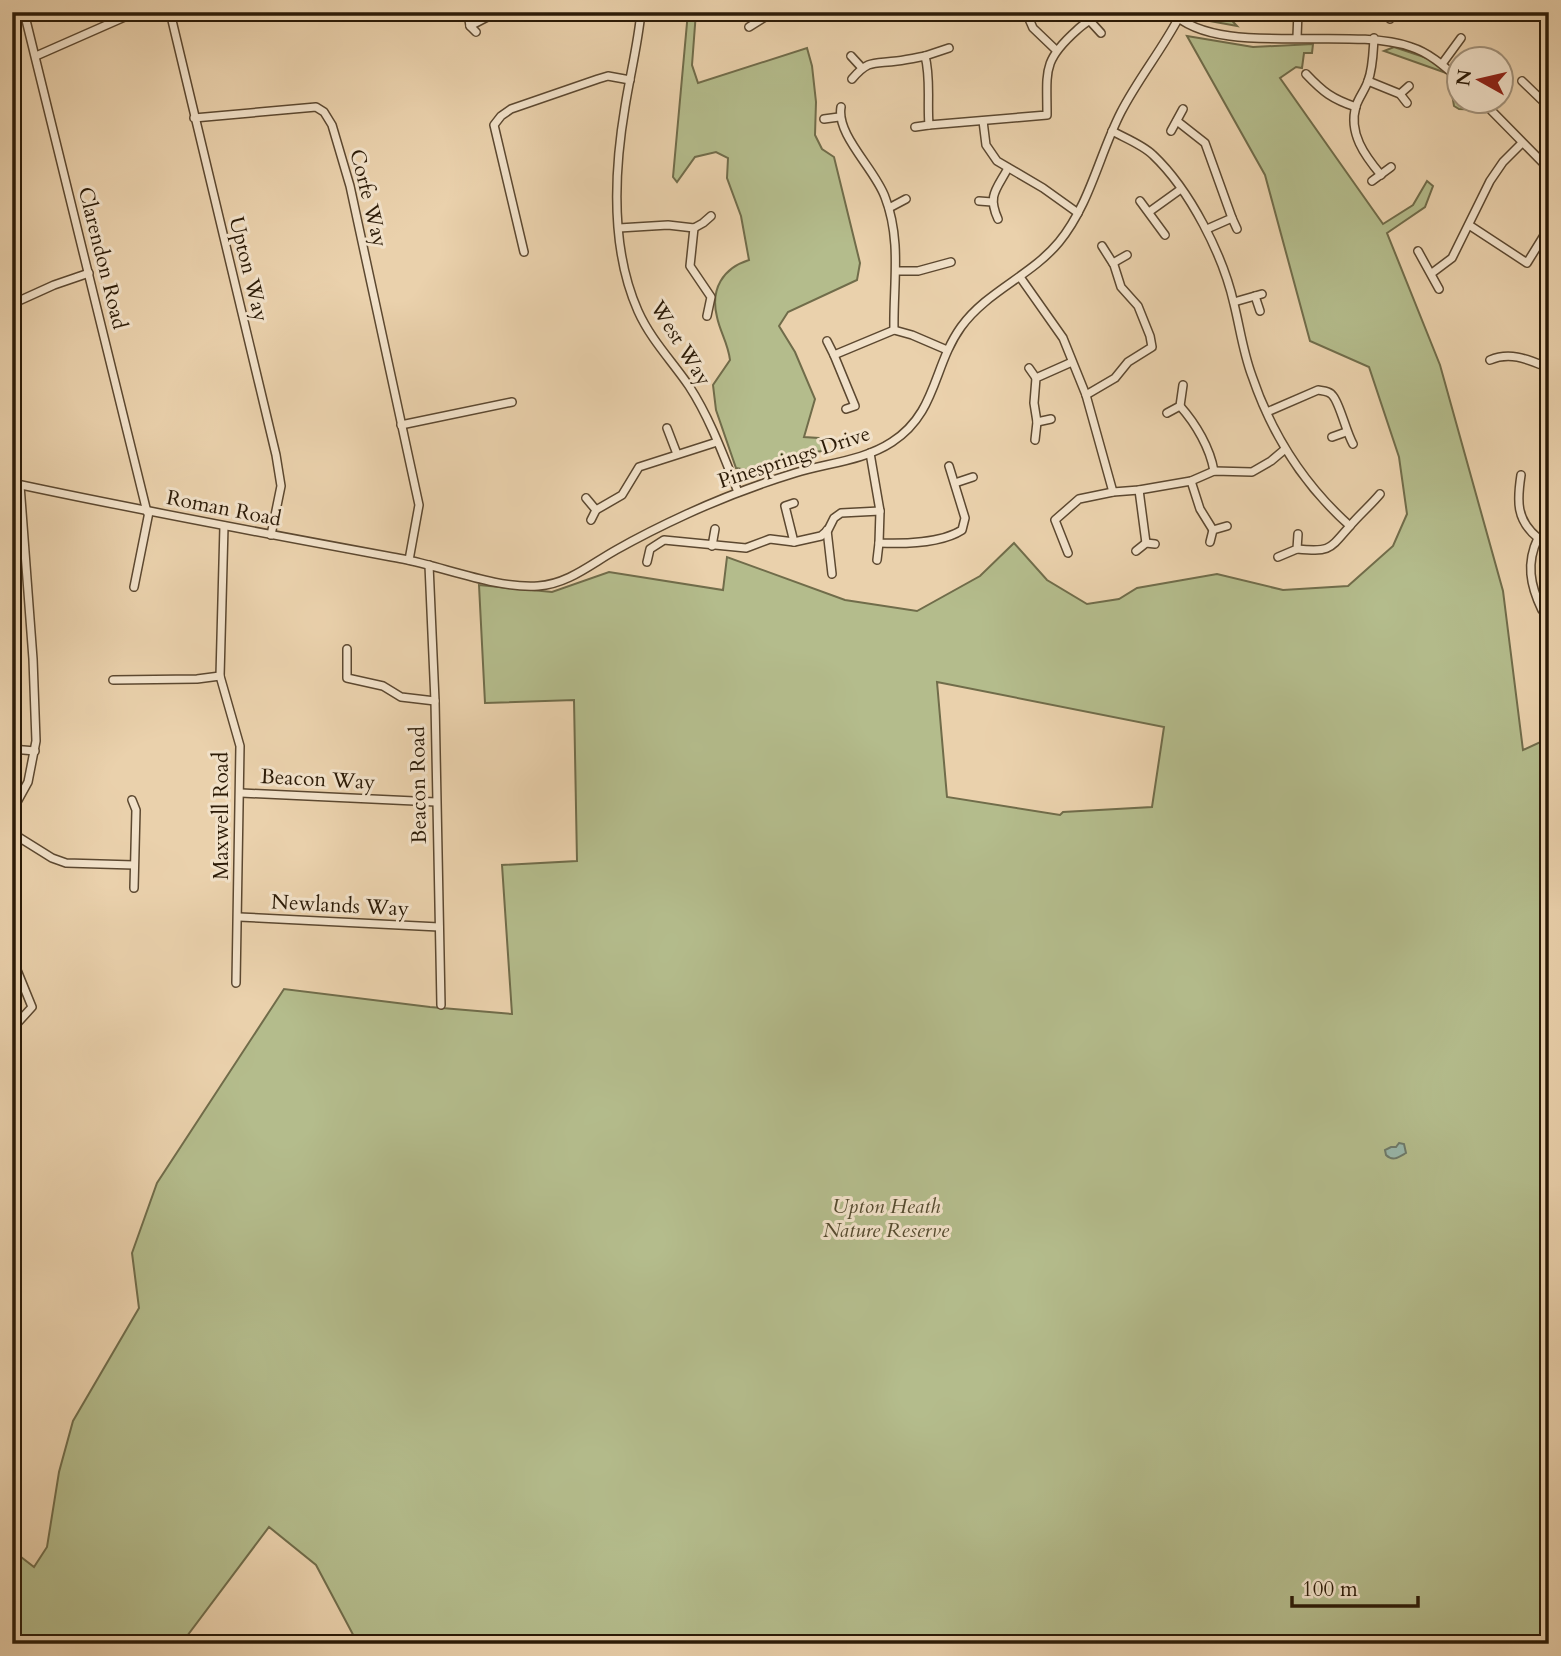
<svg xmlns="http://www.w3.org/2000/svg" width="1561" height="1656" font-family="Cardo,serif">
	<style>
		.green { fill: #b4bc8c; stroke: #706c4a; stroke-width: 2; fill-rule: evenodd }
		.water { fill: #98b7ab; stroke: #6d7969; stroke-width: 2 }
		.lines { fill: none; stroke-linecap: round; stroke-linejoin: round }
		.street-casing { stroke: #5c4830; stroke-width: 10 }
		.street { stroke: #f1e1c9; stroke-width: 7 }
		.labels { text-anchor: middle; stroke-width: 6; stroke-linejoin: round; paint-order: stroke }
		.street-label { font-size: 21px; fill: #2c1b07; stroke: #f1e1c9 }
		.park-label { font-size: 21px; font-style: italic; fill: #554b2f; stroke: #f1e1c9 }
	</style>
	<rect width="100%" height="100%" fill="#ead1ac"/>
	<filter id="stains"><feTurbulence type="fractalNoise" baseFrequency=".00286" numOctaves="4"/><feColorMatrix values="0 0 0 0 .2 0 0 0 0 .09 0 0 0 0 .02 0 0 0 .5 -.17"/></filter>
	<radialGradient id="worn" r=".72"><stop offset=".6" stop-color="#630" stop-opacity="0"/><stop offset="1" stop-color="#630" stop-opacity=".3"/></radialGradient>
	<g class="green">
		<path d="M688 12H696L692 65 698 83 807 48 812 66 816 102 815 135 822 149 834 157 860 263 857 280 788 312 779 326 795 352 815 399 804 437 819 438 825 445 823 451 804 453 752 471 736 468 716 410 713 385 730 360C728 343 720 332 717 317 710 289 723 268 749 260L741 216 727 178 728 158 716 152 695 157 677 182 673 177Z"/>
		<path d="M1197 12H1224L1237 26 1210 21Z"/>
		<path d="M1187 36 1253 47 1313 44 1312 53H1304L1302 68 1296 67 1280 78 1383 224 1413 205 1427 181 1433 186 1425 207 1387 233 1440 365 1503 591 1523 750 1549 738V1644H358L316 1565 269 1527 181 1644H12V1550L34 1567 47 1547 59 1472 73 1421 139 1308 132 1253 157 1183 284 989 430 1007 512 1014 502 865 577 861 574 700 485 703 479 585 552 592 609 572 723 590 727 557 845 600 917 611 980 576 1014 543 1047 580 1087 604 1119 599 1137 588 1217 574 1283 590 1348 586 1393 546 1407 514 1399 457 1369 367 1310 341 1265 175ZM937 682 1164 727 1152 807 1063 812 1060 815 947 797Z"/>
		<path d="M1394 47 1427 58 1449 74 1384 51Z"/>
		<path d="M1449 77 1459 88 1460 102H1472L1479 110 1459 109 1454 106Z"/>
	</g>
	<path class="water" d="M1399 1143 1404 1144 1406 1153C1399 1157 1393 1162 1386 1155L1385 1150 1391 1147H1396Z"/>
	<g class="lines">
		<defs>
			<g id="street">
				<path d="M24 12 147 512"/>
				<path d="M170 12 276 455 281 486 271 535"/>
				<path d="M641 12C638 44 630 75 625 107 614 172 611 250 638 311 651 340 672 361 689 386 710 418 724 457 738 492"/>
				<path d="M1026 12 1033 28 1056 50"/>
				<path d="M1172 12C1216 59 1348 25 1411 47 1430 53 1445 67 1460 80"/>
				<path d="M1497 12 1499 16 1509 12"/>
				<path d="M1390 19 1391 12"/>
				<path d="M469 20 470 26 476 32"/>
				<path d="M1090 21 1101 33"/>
				<path d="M470 26 497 12"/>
				<path d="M749 27 773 12"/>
				<path d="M1297 37 1298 12"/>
				<path d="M1374 38C1373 53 1373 68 1368 81 1365 90 1359 97 1356 106 1348 133 1365 156 1381 175"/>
				<path d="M36 56 136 12"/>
				<path d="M851 56 862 68"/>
				<path d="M925 56 949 48"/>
				<path d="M1442 64 1461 38"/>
				<path d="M1306 74C1323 92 1332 99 1356 107"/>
				<path d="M852 79C869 59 874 64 897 61 906 60 915 58 925 56 931 78 927 102 929 125L1047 115C1047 71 1042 61 1077 30 1084 23 1092 20 1099 12"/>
				<path d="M1368 81 1400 94 1407 103"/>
				<path d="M1522 81 1549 107"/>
				<path d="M1400 94 1409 86"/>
				<path d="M1483 102 1549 169"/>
				<path d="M841 107C836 135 875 169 885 197 902 241 893 285 894 330"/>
				<path d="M194 118 316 107 324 112 332 125 350 186 419 505 409 560"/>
				<path d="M824 119 839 117"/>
				<path d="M983 121 986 145 997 161 1043 188 1078 213"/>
				<path d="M1177 121 1205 143 1232 218 1207 229"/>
				<path d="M915 127 929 125"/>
				<path d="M1112 131C1125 138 1143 145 1153 155 1190 190 1223 255 1234 304 1240 328 1243 352 1252 376 1272 435 1304 485 1350 526"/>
				<path d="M1171 131 1183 109"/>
				<path d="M1372 181 1391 167"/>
				<path d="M979 201 992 202"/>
				<path d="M1140 201 1165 235"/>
				<path d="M889 208 906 199"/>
				<path d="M1149 212 1181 189"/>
				<path d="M1232 218 1237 229"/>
				<path d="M998 219C987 195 997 189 1008 168"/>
				<path d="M1469 225 1527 263 1548 229"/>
				<path d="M619 228 668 225 694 228 703 223 711 216"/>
				<path d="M694 228 690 266 711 297 707 316"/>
				<path d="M1418 251 1439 289"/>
				<path d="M524 252 494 125 501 116 511 109 598 79 608 76 630 80"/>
				<path d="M1113 263 1127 255"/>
				<path d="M897 271H918L951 262"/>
				<path d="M1432 273 1452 258 1490 181 1503 162 1522 143"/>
				<path d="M1020 277 1063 338 1086 395 1113 492"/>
				<path d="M1255 296 1260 311"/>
				<path d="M1234 302 1262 294"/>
				<path d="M12 304 54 285 89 273"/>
				<path d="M827 341 834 355"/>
				<path d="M1490 360C1511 351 1529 360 1549 368"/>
				<path d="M1029 368 1036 378"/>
				<path d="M1086 395 1115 378 1128 362 1152 347 1150 336 1138 306 1121 287 1114 265 1102 246"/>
				<path d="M1180 406C1196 424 1210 448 1214 471"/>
				<path d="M846 409 855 406 834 355 894 330 912 335 947 350"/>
				<path d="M1267 412 1318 390C1323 391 1330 391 1333 396 1340 404 1346 432 1353 444"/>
				<path d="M1167 413 1180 406 1183 385"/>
				<path d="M1037 422 1051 419"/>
				<path d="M401 425 512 402"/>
				<path d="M667 428 677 454"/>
				<path d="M1332 437 1346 432"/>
				<path d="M1035 440 1037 422 1034 403 1036 378 1072 362"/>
				<path d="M870 453 880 511 879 543C903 544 942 543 962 530L965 518 949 466"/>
				<path d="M1521 475C1517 501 1516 520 1538 538H1549"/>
				<path d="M1191 481 1200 509 1213 530"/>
				<path d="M12 483C142 511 273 535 403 559 444 567 498 589 538 586 568 584 591 564 616 550 639 537 663 525 687 514 722 498 759 484 795 473 827 463 863 461 892 442 937 413 933 366 961 327 987 291 1031 276 1059 242 1090 204 1099 155 1121 112 1138 79 1161 51 1178 19"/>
				<path d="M955 483 973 477"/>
				<path d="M1139 490 1146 543"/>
				<path d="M586 498 596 510"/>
				<path d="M794 503 785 506 794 542"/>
				<path d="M591 520 596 510 622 495 639 467 717 442"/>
				<path d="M224 526 220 676 240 746 236 983"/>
				<path d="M827 530 832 574"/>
				<path d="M1538 538C1526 563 1530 585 1542 610"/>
				<path d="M1210 542 1213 530 1227 526"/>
				<path d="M712 546 715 529"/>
				<path d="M1297 549C1330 552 1329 550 1349 527 1359 515 1370 506 1380 494"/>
				<path d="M1136 551 1146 543 1155 544"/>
				<path d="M1068 553 1055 520 1079 499 1113 492 1139 490 1191 481 1214 471 1252 472 1271 461 1284 450"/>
				<path d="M1278 557 1297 549 1298 534"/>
				<path d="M877 560 879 543"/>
				<path d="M647 562 650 549 664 540 746 548 770 539 794 542 821 536 828 530 834 518 841 513 880 511"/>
				<path d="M429 565 435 701 441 1005"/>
				<path d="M134 587 149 512"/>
				<path d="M347 649V678L383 686 401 697 435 701"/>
				<path d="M113 680 197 679 220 676"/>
				<path d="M1548 692H1549"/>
				<path d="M12 749 35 751"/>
				<path d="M241 793 436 802"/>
				<path d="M132 800 136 810 134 888"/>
				<path d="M12 811 28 782 36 741 33 659 20 485"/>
				<path d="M12 833 52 858 66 863 134 865"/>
				<path d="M239 917 439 927"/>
				<path d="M12 958 32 1007 12 1029"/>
			</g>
		</defs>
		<use href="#street" class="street-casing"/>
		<use href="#street" class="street"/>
	</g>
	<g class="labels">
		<g class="street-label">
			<text transform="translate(369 198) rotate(76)" y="7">Corfe Way</text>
			<text transform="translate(103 258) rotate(76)" y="7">Clarendon Road</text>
			<text transform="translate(249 269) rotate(76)" y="7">Upton Way</text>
			<text transform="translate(681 343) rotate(58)" y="7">West Way</text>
			<text transform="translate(794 457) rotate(-18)" y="7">Pinesprings Drive</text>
			<text transform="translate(224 508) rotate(11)" y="7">Roman Road</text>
			<text transform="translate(318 779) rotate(3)" y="7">Beacon Way</text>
			<text transform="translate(418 785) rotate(-91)" y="7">Beacon Road</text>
			<text transform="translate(221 816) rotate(-90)" y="7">Maxwell Road</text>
			<text transform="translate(340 905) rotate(3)" y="7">Newlands Way</text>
		</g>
		<g class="park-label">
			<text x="886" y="1213">Upton Heath<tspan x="886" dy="24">Nature Reserve</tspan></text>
		</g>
	</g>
	<rect width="1561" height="1656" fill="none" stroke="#ead1ac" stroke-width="42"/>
	<rect x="14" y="14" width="1533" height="1628" fill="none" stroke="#2c1b07" stroke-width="3.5"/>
	<rect x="21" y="21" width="1519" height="1614" fill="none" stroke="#2c1b07" stroke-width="2"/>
	<g transform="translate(1480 80) rotate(278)"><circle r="33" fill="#f1e1c9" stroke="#a2927b" stroke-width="2"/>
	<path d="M0-5L12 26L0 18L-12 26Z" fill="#8f2418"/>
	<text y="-10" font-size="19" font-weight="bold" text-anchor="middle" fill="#2c1b07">N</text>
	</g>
	<path d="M1292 1596v10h126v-10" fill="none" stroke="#2c1b07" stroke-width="3.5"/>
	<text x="1302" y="1596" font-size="21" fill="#2c1b07" stroke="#f1e1c9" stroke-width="5" paint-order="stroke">100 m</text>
	<rect width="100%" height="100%" filter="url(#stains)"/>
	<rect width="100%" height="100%" fill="url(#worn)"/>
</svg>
